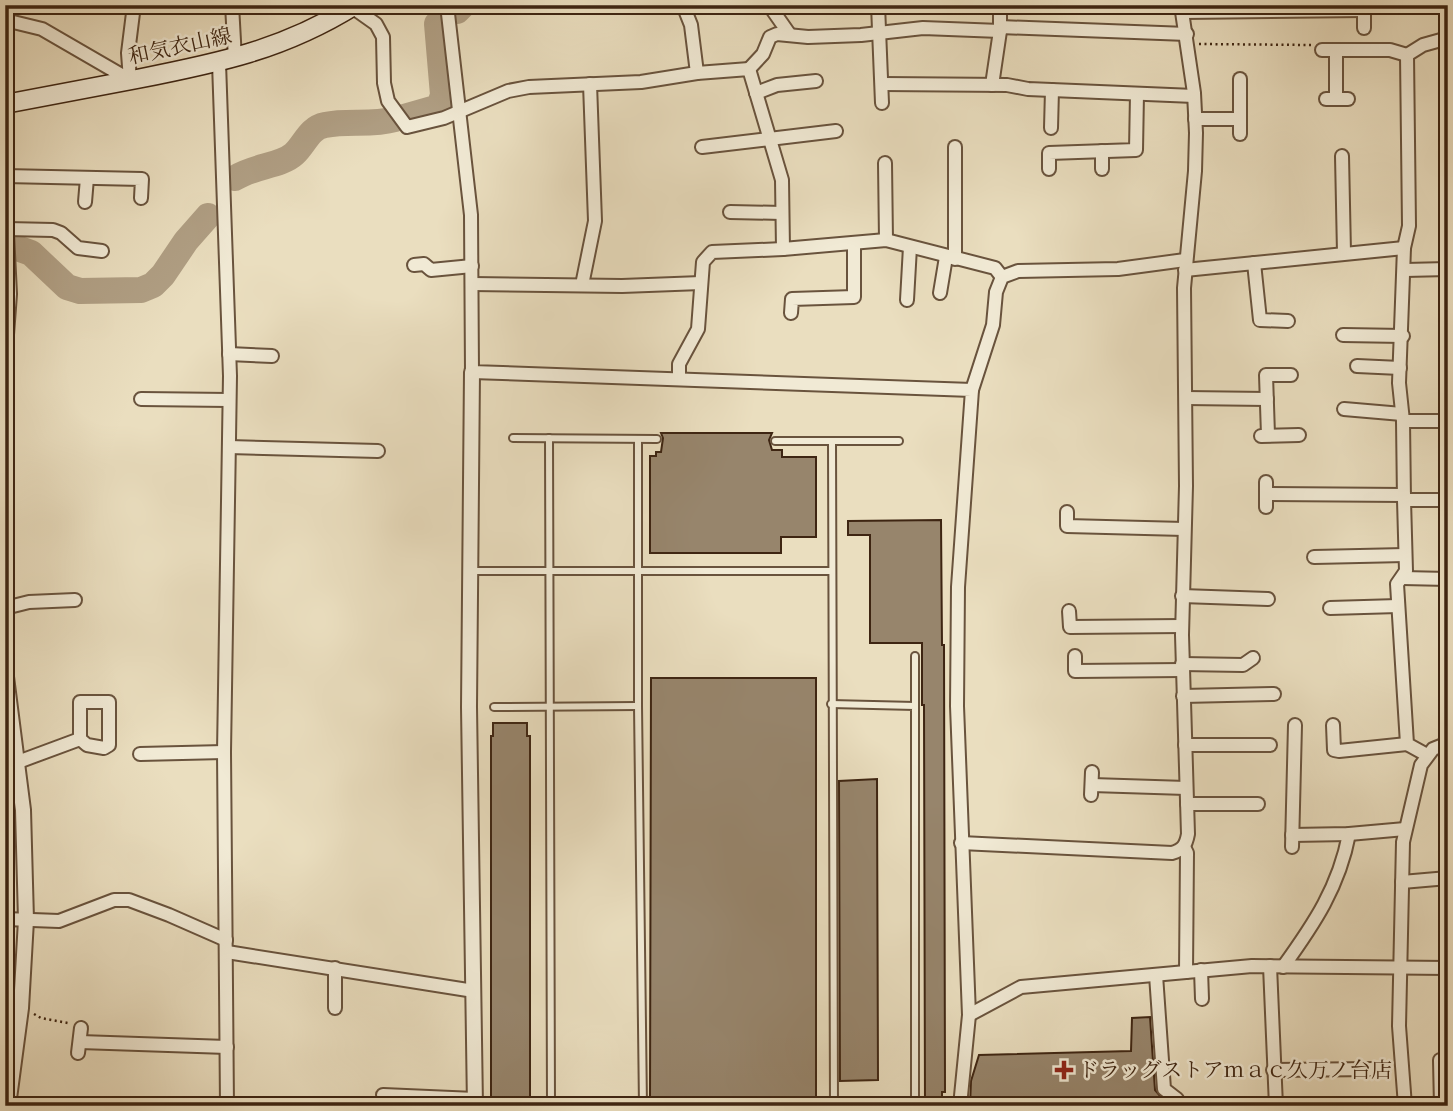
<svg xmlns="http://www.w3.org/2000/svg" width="1453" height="1111" font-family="'IM FELL English','Noto Serif JP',serif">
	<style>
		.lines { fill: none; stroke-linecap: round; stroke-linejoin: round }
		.river { stroke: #b09f84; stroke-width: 26 }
		.building { fill: #97856c; stroke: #3e2512; stroke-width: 2 }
		.service-casing { stroke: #69533d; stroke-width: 10 }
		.minor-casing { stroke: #69533d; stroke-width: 16 }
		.tertiary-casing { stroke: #69533d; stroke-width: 18 }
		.secondary-casing { stroke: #3e2512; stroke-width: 21 }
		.path { stroke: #3e2512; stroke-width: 2.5; stroke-dasharray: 2 3.5; stroke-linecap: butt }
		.service { stroke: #f1ead5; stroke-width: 6 }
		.minor { stroke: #f1ead5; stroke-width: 12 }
		.tertiary { stroke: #f1ead5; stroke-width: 14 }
		.secondary { stroke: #f1ead5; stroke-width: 18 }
		.poi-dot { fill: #8f2418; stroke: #f1ead5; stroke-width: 2.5 }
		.labels { text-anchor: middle; stroke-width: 5; stroke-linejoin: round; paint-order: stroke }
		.street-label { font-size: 21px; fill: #3e2512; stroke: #f1ead5 }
		.poi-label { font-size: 21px; fill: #3e2512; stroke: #f1ead5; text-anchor: start }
	</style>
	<rect width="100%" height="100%" fill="#eadebf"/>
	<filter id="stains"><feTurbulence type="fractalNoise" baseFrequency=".00286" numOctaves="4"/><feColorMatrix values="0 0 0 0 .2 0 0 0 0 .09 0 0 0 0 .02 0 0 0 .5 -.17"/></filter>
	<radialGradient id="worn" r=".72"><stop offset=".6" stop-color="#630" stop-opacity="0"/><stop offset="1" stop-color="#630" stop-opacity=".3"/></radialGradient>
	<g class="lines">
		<g class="river">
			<path d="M457 11 463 5"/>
			<path d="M404 117 439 107 443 95 437 24 442 19"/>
			<path d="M235 178C253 166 281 166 294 154 305 144 309 128 325 125 349 120 371 126 395 119"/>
			<path d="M17 248 31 253 67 287 80 291 141 290 153 285 163 275 186 241 208 216"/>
		</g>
	</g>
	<g class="building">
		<path d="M661 433H772L769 440 772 450H782V457H816V537H781V553H650V456H656V452H661L663 438Z"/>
		<path d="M941 520 942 645H944L945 1092H942V1106H925L924 705H922V643H870V535H848V521Z"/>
		<path d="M651 678H816V1106H650Z"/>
		<path d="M493 723H527V736H530V1106H491V736H493Z"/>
		<path d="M877 779 878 1080 840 1081 839 781Z"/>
		<path d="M1150 1017 1155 1090 1169 1106H970L971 1081 979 1055 1131 1051 1132 1018Z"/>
	</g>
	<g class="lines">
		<defs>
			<g id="service">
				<path d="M513 438 657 439"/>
				<path d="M549 438 551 1106"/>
				<path d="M638 439V706L643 1106"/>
				<path d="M775 441H899"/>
				<path d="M832 442 834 1106"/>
				<path d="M470 571H832"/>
				<path d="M915 656V706"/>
				<path d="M831 704 915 706V1106"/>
				<path d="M494 707 638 706"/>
			</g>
			<g id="minor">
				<path d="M232 5 235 59"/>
				<path d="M447 5 471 215 472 372 972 390 958 587 957 706 969 1015 960 1106"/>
				<path d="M769 5 790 35"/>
				<path d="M878 5 882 103"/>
				<path d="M1364 5V28"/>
				<path d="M352 7 376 24 383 37 384 83 388 101 407 127 444 118 508 91 529 87 641 82 697 73 691 25 683 5"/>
				<path d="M1183 12 1364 10"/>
				<path d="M5 20 42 29 130 80 128 53 134 5"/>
				<path d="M1000 27 1187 34"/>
				<path d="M1448 38 1423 45 1407 55 1409 226 1404 248 1399 383 1403 421 1404 500H1448"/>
				<path d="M1322 50H1390L1407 55"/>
				<path d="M1336 50V99"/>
				<path d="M219 63 230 376 224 752 227 1106"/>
				<path d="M749 69 763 54 770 37 777 34 808 37 861 35 923 28 1000 31"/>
				<path d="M697 73 749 69 782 180 783 249 886 240 995 268 1002 277"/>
				<path d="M883 84 1007 85 1028 89 1194 96"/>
				<path d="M992 85 1000 31V5"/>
				<path d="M756 93 777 85 816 81"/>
				<path d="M1326 99H1348"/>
				<path d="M1195 119H1240"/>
				<path d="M1051 128 1052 90"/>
				<path d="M1240 134V79"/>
				<path d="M702 147 836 131"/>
				<path d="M1102 151V169"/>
				<path d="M1342 156 1344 253"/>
				<path d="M885 163 886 240"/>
				<path d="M1049 169V153L1136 150 1137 94"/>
				<path d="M5 176 142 179 141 198"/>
				<path d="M85 202 87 178"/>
				<path d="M730 212 782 213"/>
				<path d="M7 229 53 230 61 233 78 248 102 251"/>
				<path d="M955 259V147"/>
				<path d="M1254 263 1260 320 1288 321"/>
				<path d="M414 265 424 264 431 270 472 266"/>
				<path d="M1185 270 1404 248"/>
				<path d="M1405 270 1448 269"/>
				<path d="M472 284 622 286 701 283"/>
				<path d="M582 285 595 221 590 84"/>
				<path d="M940 293 946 257"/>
				<path d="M907 300 910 247"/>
				<path d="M791 313 792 299 854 297V243"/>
				<path d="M1343 335 1403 336"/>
				<path d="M229 354 272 356"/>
				<path d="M1357 366 1400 368"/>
				<path d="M679 378V364L698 329 703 262 712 252 783 249"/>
				<path d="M972 390 993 325 996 292 1002 277 1018 271 1118 269 1185 260"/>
				<path d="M1186 398 1267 399"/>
				<path d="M141 399 229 400"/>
				<path d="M1344 409 1402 414"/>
				<path d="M1403 421H1448"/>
				<path d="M1268 435 1266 375H1291"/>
				<path d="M1261 436 1299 435"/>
				<path d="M229 447 378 451"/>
				<path d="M1266 494 1404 495"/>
				<path d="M1404 500 1406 571 1397 584 1407 744 1427 755"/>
				<path d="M1266 507V482"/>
				<path d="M1067 512V526L1184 529"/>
				<path d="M1314 557 1405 555"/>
				<path d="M1403 578 1448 579"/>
				<path d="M1182 596 1268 599"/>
				<path d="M5 608 29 602 75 600"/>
				<path d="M1330 608 1398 606"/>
				<path d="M1069 611 1070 627 1182 626"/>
				<path d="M1075 656V671L1182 670"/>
				<path d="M1182 664 1243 665 1253 658"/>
				<path d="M1183 696 1274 694"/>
				<path d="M1333 725 1334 750 1339 751 1407 744"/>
				<path d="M1185 745H1270"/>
				<path d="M140 754 224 752"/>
				<path d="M18 762 80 739V702H109V745L104 748 87 745 80 739"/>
				<path d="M1092 785 1186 788"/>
				<path d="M1091 795 1092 772"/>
				<path d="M1187 804H1258"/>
				<path d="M1292 835 1349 834 1405 829"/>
				<path d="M961 843 1172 853C1183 850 1186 845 1188 834L1182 635 1186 486 1184 288 1195 171 1196 133 1194 93 1181 5"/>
				<path d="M1184 847 1187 853 1186 972"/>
				<path d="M1292 847 1295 725"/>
				<path d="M1402 882 1448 878"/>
				<path d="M5 919 59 921 114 900H129L169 915 226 940"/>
				<path d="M227 952 474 991"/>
				<path d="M1270 966 1276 1106"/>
				<path d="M1283 967C1314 924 1339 887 1349 834"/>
				<path d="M335 968V1008"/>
				<path d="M1201 970 1202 999"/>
				<path d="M1156 975 1164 1089 1177 1099 1178 1106"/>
				<path d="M969 1015 1021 987 1252 966 1448 968"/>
				<path d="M80 1042 227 1047"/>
				<path d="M78 1053 81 1028"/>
				<path d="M1273 1070 1376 1069"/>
				<path d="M383 1095 475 1099"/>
				<path d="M1405 1106 1399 1026 1403 842 1421 765 1433 749 1448 743"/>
				<path d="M1441 1106 1440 1060H1448"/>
			</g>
			<g id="tertiary">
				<path d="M5 213 9 294 5 348"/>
				<path d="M472 372 469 707 475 1106"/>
				<path d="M5 669 23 810 26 920 21 1008 8 1106"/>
			</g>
			<path id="secondary" d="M5 104C49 96 93 87 137 79 218 63 283 50 355 5"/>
		</defs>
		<use href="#service" class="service-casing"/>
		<use href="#minor" class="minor-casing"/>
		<use href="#tertiary" class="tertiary-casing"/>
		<use href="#secondary" class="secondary-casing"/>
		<g class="path">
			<path d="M1199 44 1311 45"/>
			<path d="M34 1014 41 1018 68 1023"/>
		</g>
		<use href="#service" class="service"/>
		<use href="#minor" class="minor"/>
		<use href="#tertiary" class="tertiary"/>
		<use href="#secondary" class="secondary"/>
	</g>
	<path class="poi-dot" d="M1060.5 1059.5h7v7h7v7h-7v7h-7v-7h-7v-7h7z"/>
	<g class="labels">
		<g class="street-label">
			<text transform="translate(180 46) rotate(-12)" y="7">和気衣山線</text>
		</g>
		<g class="poi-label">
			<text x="1078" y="1077">ドラッグストアｍａｃ久万ノ台店</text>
		</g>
	</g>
	<rect width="1453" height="1111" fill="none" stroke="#eadebf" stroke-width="28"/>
	<rect x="7" y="7" width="1439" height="1097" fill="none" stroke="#3e2512" stroke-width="3.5"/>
	<rect x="14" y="14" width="1425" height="1083" fill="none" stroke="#3e2512" stroke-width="2"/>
	<rect width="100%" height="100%" filter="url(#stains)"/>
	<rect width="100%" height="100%" fill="url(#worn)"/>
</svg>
